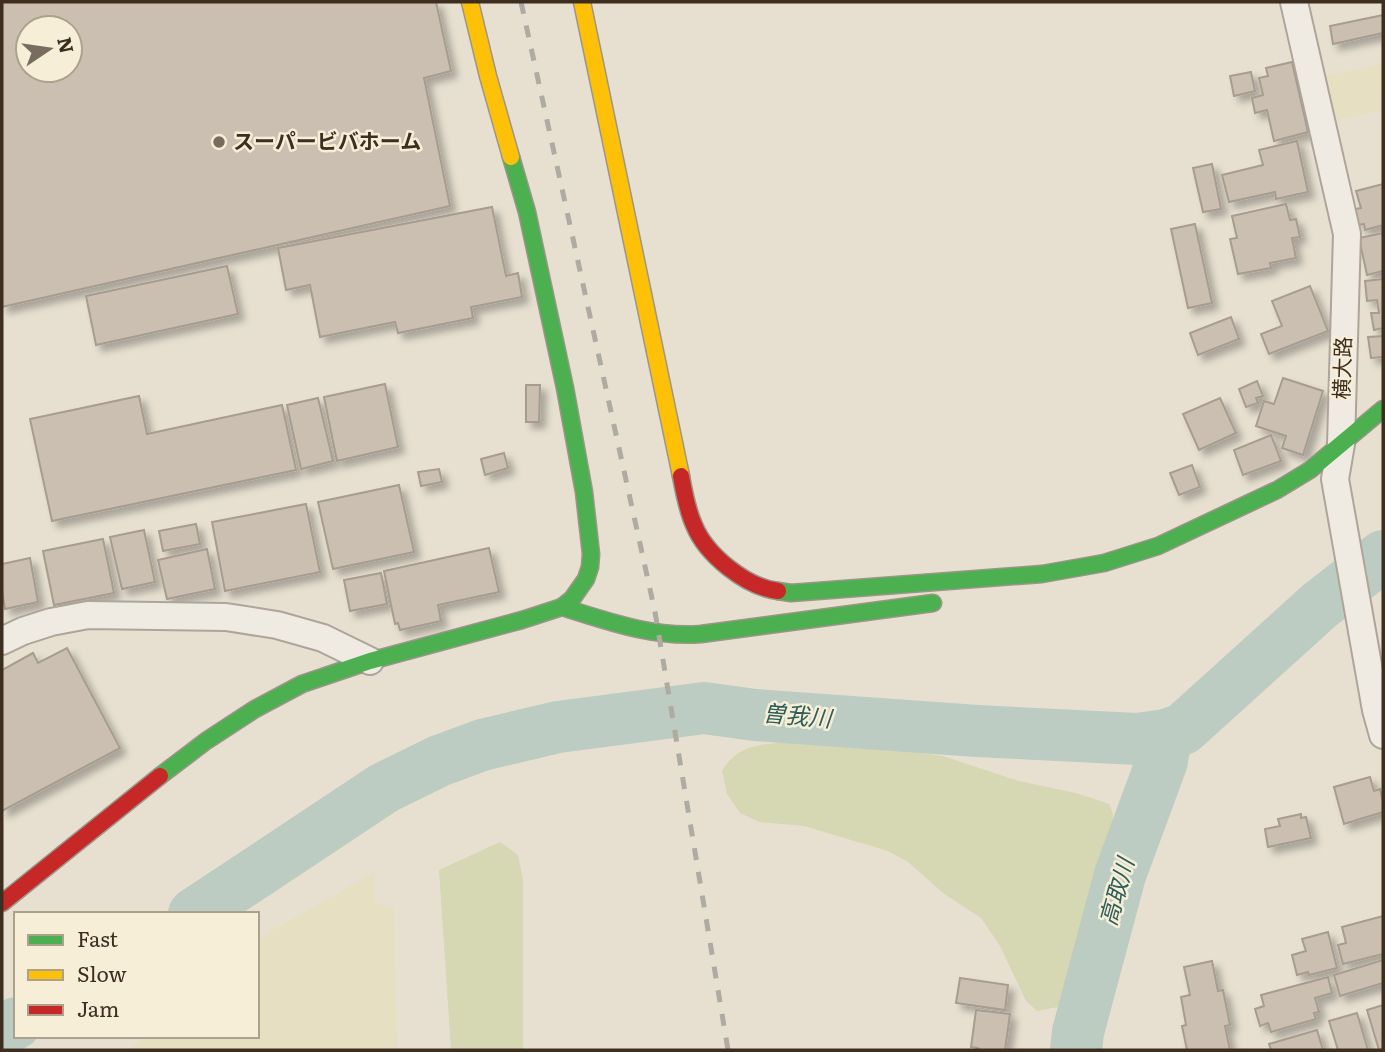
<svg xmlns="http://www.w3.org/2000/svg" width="1385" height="1052" font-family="Literata,'Noto Sans JP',serif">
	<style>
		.farmland { fill: #e6dfc2 }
		.green { fill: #d6d7b3 }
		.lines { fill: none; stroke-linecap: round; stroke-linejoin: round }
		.river { stroke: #bcccc2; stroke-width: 52 }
		.building { fill: #cbbfb2; stroke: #a89c90; stroke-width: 2; fill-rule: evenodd; filter: url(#shadow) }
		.street-casing { stroke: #ada599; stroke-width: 30 }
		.fast-casing { stroke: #9c958a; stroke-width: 19 }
		.slow-casing { stroke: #9c958a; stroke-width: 19 }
		.jam-casing { stroke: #9c958a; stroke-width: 19 }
		.street { stroke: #efebe3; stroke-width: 26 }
		.fast { stroke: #4caf50; stroke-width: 16 }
		.slow { stroke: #ffc107; stroke-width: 16 }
		.jam { stroke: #c62828; stroke-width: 16 }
		.rail { stroke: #afaaa2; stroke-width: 5; stroke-dasharray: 12 12; stroke-linecap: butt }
		.poi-dot { fill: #786c5e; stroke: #f7eed8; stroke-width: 2.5 }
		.labels { text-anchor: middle; stroke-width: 5; stroke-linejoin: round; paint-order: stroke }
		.poi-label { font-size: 21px; font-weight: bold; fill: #3d2e20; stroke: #f7eed8; text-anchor: start }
		.street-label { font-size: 21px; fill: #3d2e20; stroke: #f7eed8 }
		.water-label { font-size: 23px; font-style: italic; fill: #2f5d5a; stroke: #f7eed8 }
	</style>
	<defs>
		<filter id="shadow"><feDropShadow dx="6" dy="6" stdDeviation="3.5" flood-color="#0004"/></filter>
	</defs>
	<rect width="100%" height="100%" fill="#e7e0d1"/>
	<g class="farmland">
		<path d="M1383 64V110L1335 121 1324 76Z"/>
		<path d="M375 872 374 903 394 906 397 1050H129L145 1036H257V942L271 931Z"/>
	</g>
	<g class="green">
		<path d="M792 741 910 751 943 756 1019 781 1076 793 1109 804 1113 814 1112 826 1058 1007 1037 1011 1026 1001 1000 946 981 918 943 893 908 862 888 851 804 826 759 822 740 813 727 794 722 771C738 743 763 745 792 741Z"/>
		<path d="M500 842 518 855 523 879V1050H451L439 870Z"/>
	</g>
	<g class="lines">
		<g class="river">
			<path d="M194 914 384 788 439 761 482 745 558 727 704 708 755 715 977 731 1137 739 1166 735 1183 729 1320 605 1383 556"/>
			<path d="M2 1031 16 1023"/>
			<path d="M1076 1050 1078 1032 1120 875 1162 761 1166 735"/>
		</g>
	</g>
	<g class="building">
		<path d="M2 2H436L451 71 424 78 450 206 2 307ZM28 28H70V70H28Z"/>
		<path d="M1383 15V33L1333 44 1330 26Z"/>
		<path d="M1292 62 1308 132 1274 141 1267 110 1255 113 1252 98 1263 95 1259 78 1268 76 1266 68Z"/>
		<path d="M1251 72 1255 91 1234 96 1230 76Z"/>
		<path d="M1297 141 1308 192 1276 199 1275 192 1229 202 1222 175 1263 165 1259 150Z"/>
		<path d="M1212 164 1221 209 1203 212 1193 168Z"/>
		<path d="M1383 184V225L1365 230 1364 224 1358 225 1355 209 1361 208 1356 191Z"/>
		<path d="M1286 204 1290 220 1296 219 1300 237 1292 238 1296 258 1270 263 1271 268 1238 274 1230 239 1237 238 1232 216Z"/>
		<path d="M492 207 506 276 518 273 522 297 471 307 473 318 398 333 395 322 320 337 310 285 286 290 278 248Z"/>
		<path d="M1195 224 1212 303 1188 308 1171 229Z"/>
		<path d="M1383 233V271L1367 275 1359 238Z"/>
		<path d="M227 266 238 314 96 345 86 296Z"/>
		<path d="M1383 279V328L1374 330 1371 313H1379L1377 300 1367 301 1365 281Z"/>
		<path d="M1310 286 1328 331 1269 354 1261 334 1282 326 1272 301Z"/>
		<path d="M1231 317 1239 339 1198 355 1190 333Z"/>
		<path d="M1383 336V357L1371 358 1368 337Z"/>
		<path d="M1283 378 1323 391 1303 455 1282 448 1286 436 1256 426 1264 401 1274 404Z"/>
		<path d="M1257 381 1263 396 1256 398 1258 403 1246 407 1239 389Z"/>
		<path d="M385 384 398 447 337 461 324 397Z"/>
		<path d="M526 385H540L539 422H526Z"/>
		<path d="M139 396 147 434 282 405 296 470 52 521 30 419Z"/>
		<path d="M318 398 333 461 301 469 287 405Z"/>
		<path d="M1220 398 1236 433 1199 450 1183 414Z"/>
		<path d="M1271 435 1281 461 1243 475 1234 450Z"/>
		<path d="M504 453 508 468 485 475 481 459Z"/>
		<path d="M1192 465 1200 487 1179 495 1170 473Z"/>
		<path d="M439 469 442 482 421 486 418 472Z"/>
		<path d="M399 485 414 552 333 569 318 502Z"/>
		<path d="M306 504 320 572 225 591 212 522Z"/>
		<path d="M196 524 200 544 163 551 159 531Z"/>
		<path d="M144 530 155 582 122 589 110 537Z"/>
		<path d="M103 539 114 593 54 605 43 551Z"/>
		<path d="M489 548 499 592 438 605 441 621 400 630 398 623 395 624 384 571Z"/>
		<path d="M207 549 215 589 167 599 158 560Z"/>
		<path d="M30 558 38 602 5 609 2 591V564Z"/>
		<path d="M381 573 387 604 350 611 344 580Z"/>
		<path d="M67 648 120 748 2 811V670L33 653 38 663Z"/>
		<path d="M1370 777 1374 791 1380 789 1383 802V812L1344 824 1334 787Z"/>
		<path d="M1301 814V818L1306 817 1311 838 1268 847 1265 829 1280 826 1278 819Z"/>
		<path d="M1383 916V954L1343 964 1338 945 1346 943 1342 927Z"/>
		<path d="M1328 932 1337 968 1309 975 1308 972 1297 975 1292 955 1306 951 1302 939Z"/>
		<path d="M1383 960V983L1340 996 1334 975Z"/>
		<path d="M1212 961 1218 991 1223 990 1230 1025 1225 1026 1230 1050H1187L1182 1026 1186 1025 1181 997 1190 995 1184 967Z"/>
		<path d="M1328 977 1332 993 1315 998 1319 1012 1314 1013 1316 1019 1271 1032 1268 1023 1260 1026 1255 1009 1264 1006 1261 995Z"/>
		<path d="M960 978 1008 985 1005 1010 956 1003Z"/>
		<path d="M1383 1005V1049L1379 1050 1367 1010Z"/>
		<path d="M976 1010 1010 1014 1005 1050H978V1048L971 1047Z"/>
		<path d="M1357 1013 1368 1050H1338L1329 1021Z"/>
		<path d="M1317 1030 1323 1050H1271L1269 1044Z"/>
	</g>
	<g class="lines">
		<defs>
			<g id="street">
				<path d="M1294 2 1347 234 1341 444 1335 479 1376 710 1383 735"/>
				<path d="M2 641 23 631 51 622 88 615 226 617 277 625 323 638 370 661"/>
			</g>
			<g id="fast">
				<path d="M778 591 791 593 1042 574 1104 563 1158 546 1277 490 1310 470 1383 409"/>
				<path d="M562 607C607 621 653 638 701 634L933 603"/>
				<path d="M160 776 206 741 255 709 302 684 370 661 522 620 562 607 572 599 586 579 590 567 591 554 584 492 565 388 527 212 511 157"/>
			</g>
			<g id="slow">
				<path d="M470 2 488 76 511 157"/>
				<path d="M582 2 681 476"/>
			</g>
			<g id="jam">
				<path d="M681 476C684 492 687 510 694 525 706 555 746 587 778 591"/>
				<path d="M2 903 160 776"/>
			</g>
		</defs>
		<use href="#street" class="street-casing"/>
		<use href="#fast" class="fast-casing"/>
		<use href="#slow" class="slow-casing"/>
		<use href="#jam" class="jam-casing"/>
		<use href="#street" class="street"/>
		<use href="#fast" class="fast"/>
		<use href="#slow" class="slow"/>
		<use href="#jam" class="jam"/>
		<path class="rail" d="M521 2 655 612 728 1050"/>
	</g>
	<circle class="poi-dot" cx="219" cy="142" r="7"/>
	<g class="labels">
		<g class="poi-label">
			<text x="233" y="149">スーパービバホーム</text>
		</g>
		<g class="street-label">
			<text transform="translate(1343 368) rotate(-88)" y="7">横大路</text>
		</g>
		<g class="water-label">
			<text transform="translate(797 716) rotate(5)" y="8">曽我川</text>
			<text transform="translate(1117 892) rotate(-74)" y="8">高取川</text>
		</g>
	</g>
	<rect width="1385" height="1052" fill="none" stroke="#3d2e20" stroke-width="7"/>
	<rect x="14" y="912" width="245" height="126" fill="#f7eed8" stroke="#ada18e" stroke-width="2"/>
	<rect x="28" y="935" width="35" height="10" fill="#4caf50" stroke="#ada18e" stroke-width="2"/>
	<text x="77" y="947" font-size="21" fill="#3d2e20">Fast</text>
	<rect x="28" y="970" width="35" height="10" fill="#ffc107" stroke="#ada18e" stroke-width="2"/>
	<text x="77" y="982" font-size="21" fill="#3d2e20">Slow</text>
	<rect x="28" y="1005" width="35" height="10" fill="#c62828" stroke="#ada18e" stroke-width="2"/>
	<text x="77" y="1017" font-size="21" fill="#3d2e20">Jam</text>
	<g transform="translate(49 49) rotate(77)"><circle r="33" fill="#f7eed8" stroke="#ada18e" stroke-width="2"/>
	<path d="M0-5L12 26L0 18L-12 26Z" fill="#786c5e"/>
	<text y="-10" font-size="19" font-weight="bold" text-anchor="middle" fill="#3d2e20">N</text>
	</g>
</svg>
